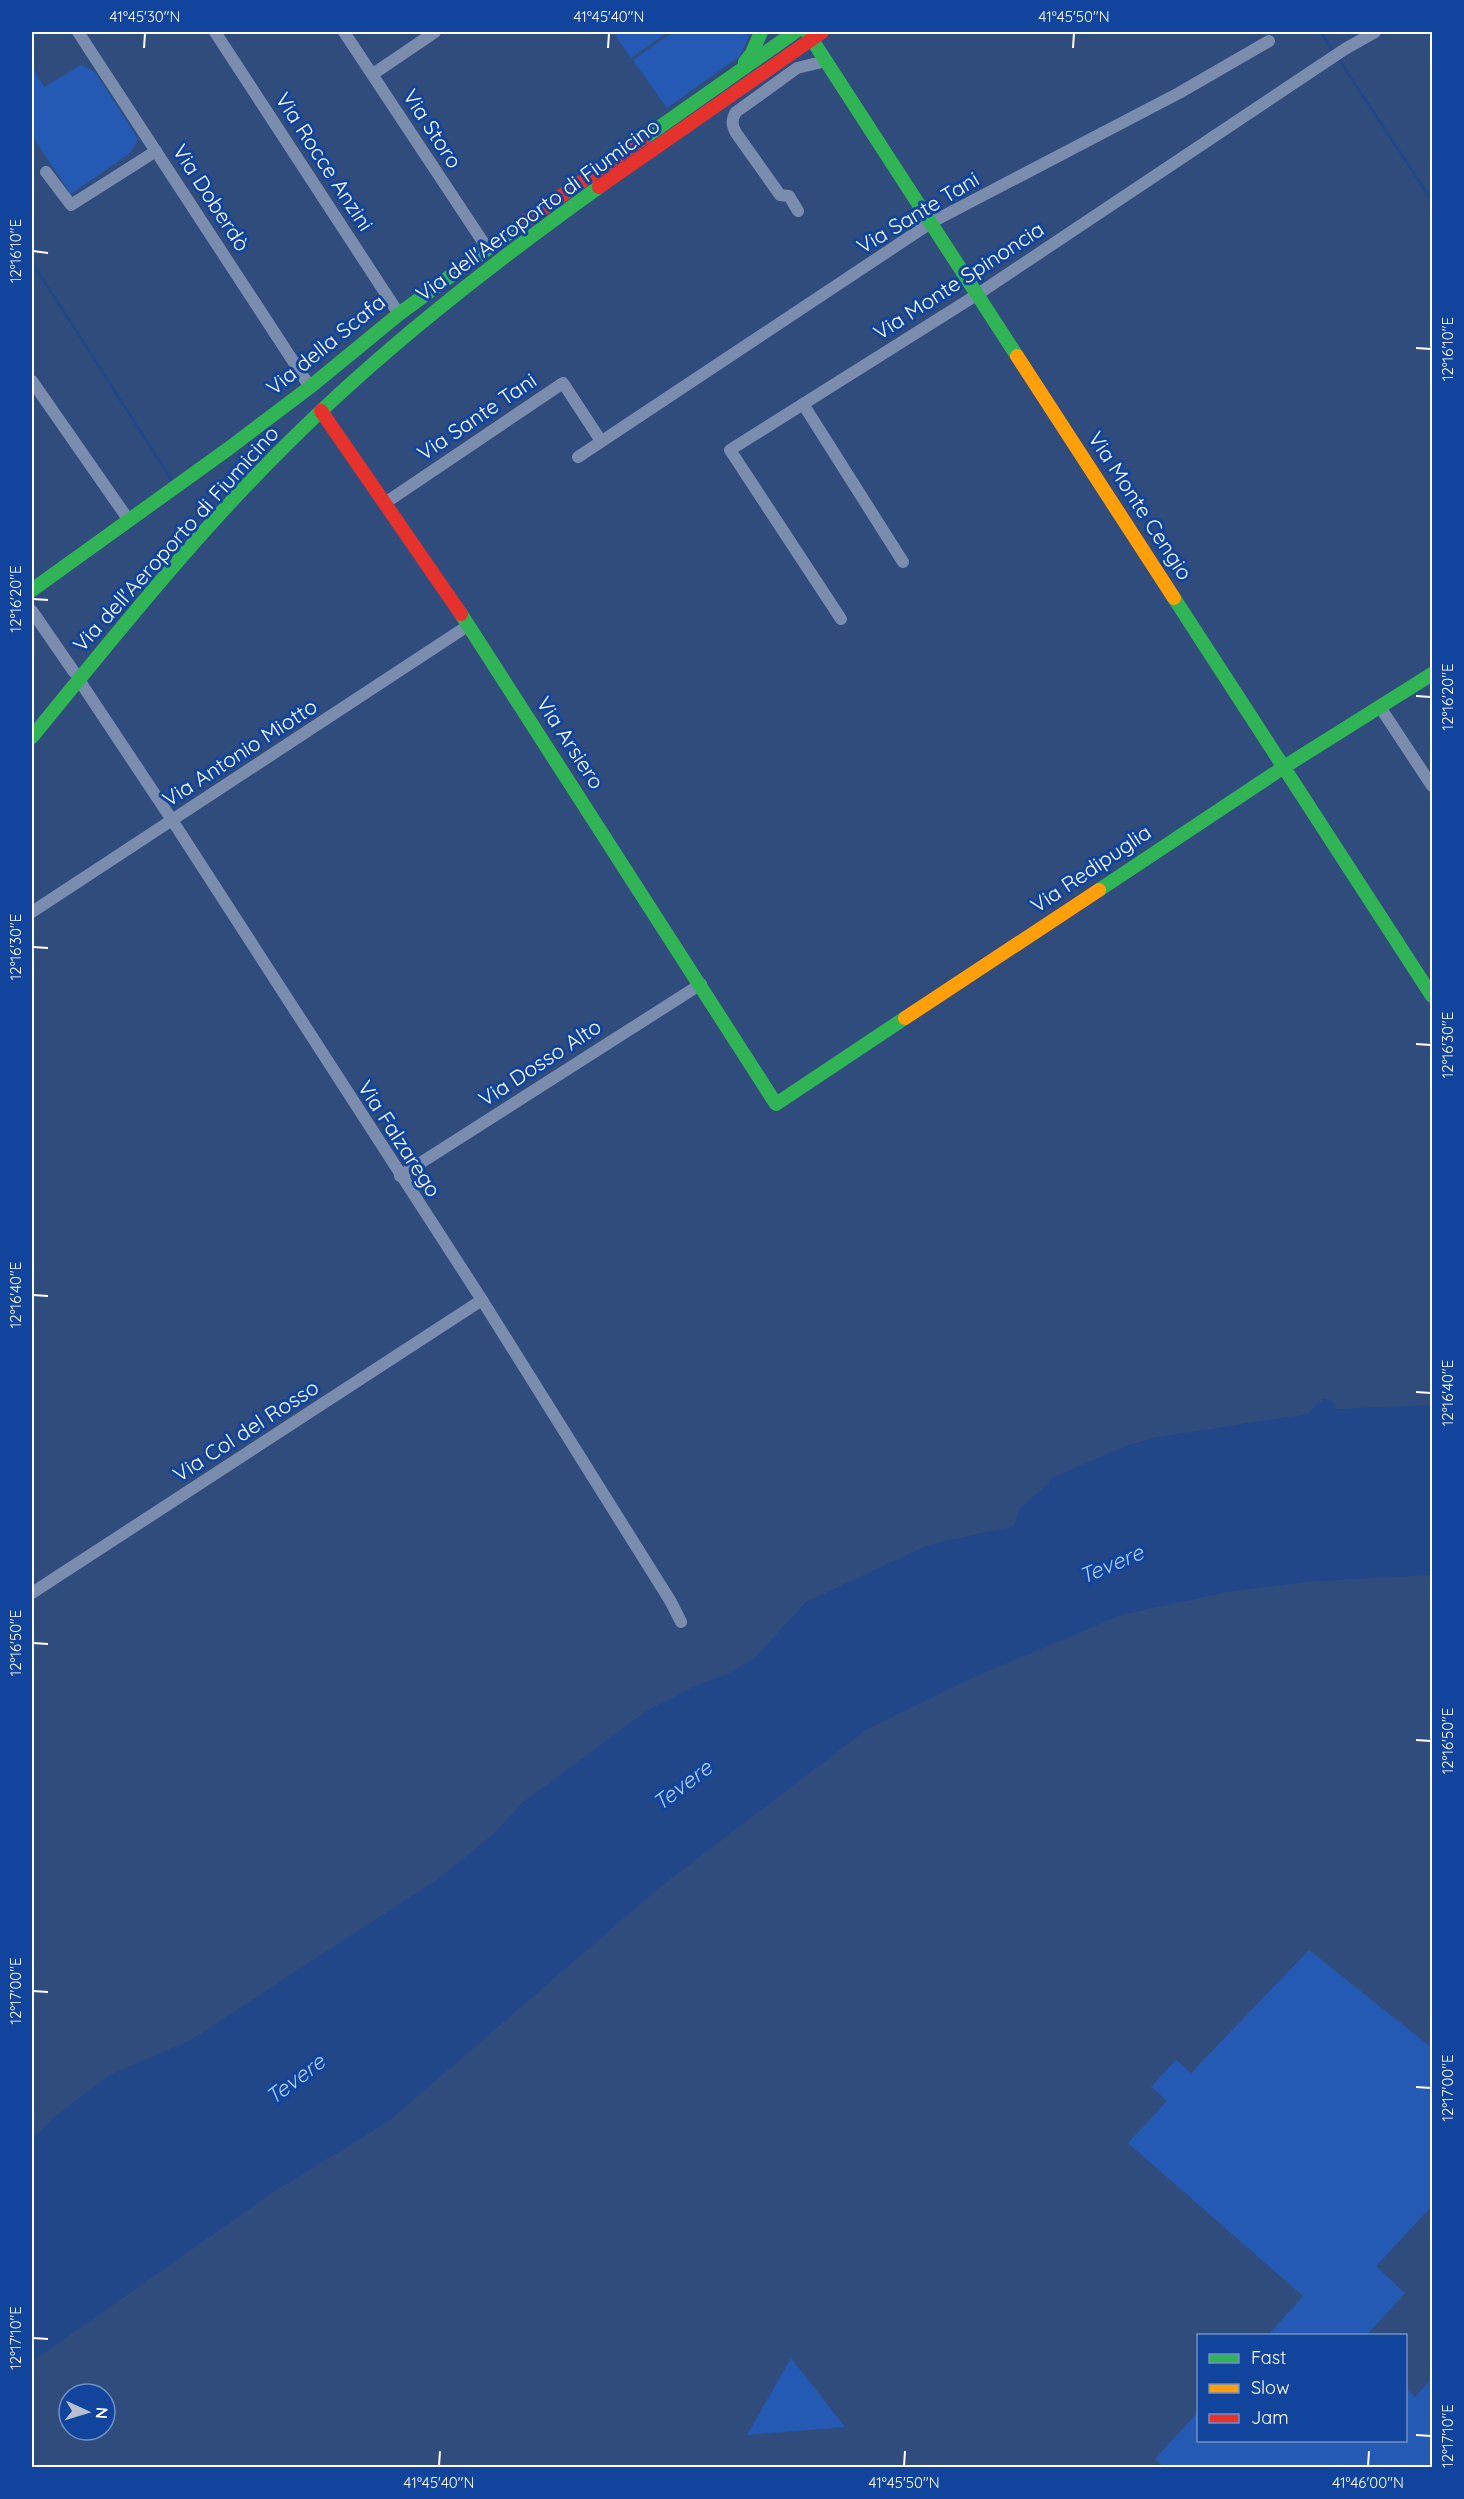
<svg xmlns="http://www.w3.org/2000/svg" width="1464" height="2499" font-family="Quicksand,sans-serif">
	<style>
		.green { fill: #245ab3 }
		.water { fill: #224789 }
		.lines { fill: none; stroke-linecap: round; stroke-linejoin: round }
		.stream { stroke: #224789; stroke-width: 3 }
		.street { stroke: #7b8dae; stroke-width: 12 }
		.fast { stroke: #30b455; stroke-width: 14 }
		.slow { stroke: #ff9f0a; stroke-width: 14 }
		.jam { stroke: #e5322d; stroke-width: 14 }
		.ticks { fill: none; stroke: #fff; stroke-width: 2 }
		.labels { text-anchor: middle; stroke-width: 6; stroke-linejoin: round; paint-order: stroke }
		.street-label { font-size: 21px; fill: #fff; stroke: #10449d }
		.water-label { font-size: 22px; font-style: italic; fill: #b1cefb; stroke: #10449d }
		.neatline { fill: none; stroke: #fff; stroke-width: 2 }
		.ticks-label { font-size: 15px; text-anchor: middle; fill: #fff }
	</style>
	<rect width="100%" height="100%" fill="#304c7d"/>
	<g class="green">
		<path d="M613 32H668L631 58Z"/>
		<path d="M673 32H751L740 56 667 108 633 60Z"/>
		<path d="M81 65 95 72 138 139 130 153 71 194 32 136V67L44 87Z"/>
		<path d="M1309 1950 1432 2048V2206L1376 2266 1405 2293 1367 2335H1268L1303 2296 1128 2143 1167 2101 1151 2087 1176 2060 1191 2073Z"/>
		<path d="M791 2358 845 2427 747 2435Z"/>
		<path d="M1432 2378V2467L1165 2468 1155 2459 1198 2412V2440H1406V2388L1415 2397Z"/>
	</g>
	<path class="water" d="M1324 1399 1334 1401 1335 1409 1432 1405V1575L1317 1581 1227 1592 1121 1615 972 1678 866 1730 659 1888 389 2121 272 2193 32 2362V2139L52 2119 109 2075 189 2041 439 1878 496 1832 522 1803 646 1711 695 1686 734 1671 754 1658 806 1602 928 1545 1014 1526 1020 1508 1049 1483 1051 1478 1126 1446 1157 1437 1307 1414Z"/>
	<g class="lines">
		<g class="stream">
			<path d="M1321 32 1334 53"/>
			<path d="M1338 58 1432 201"/>
			<path d="M32 262 171 479"/>
		</g>
		<g class="street">
			<path d="M78 32 310 387"/>
			<path d="M215 32 399 314"/>
			<path d="M344 32 487 248"/>
			<path d="M373 74 435 32"/>
			<path d="M46 172 71 205 156 151"/>
			<path d="M798 211 789 196 780 195 736 133C732 125 731 120 736 112L797 68 826 61"/>
			<path d="M32 381 128 519"/>
			<path d="M803 404 903 562"/>
			<path d="M578 457 932 222 1179 93 1269 41"/>
			<path d="M385 503 563 383 601 441"/>
			<path d="M32 611 74 672"/>
			<path d="M841 619 730 450 978 294 1345 49 1375 32"/>
			<path d="M79 680 172 820 482 1300 671 1602 681 1622"/>
			<path d="M1380 707 1432 786"/>
			<path d="M32 912 469 625"/>
			<path d="M400 1176 701 984"/>
			<path d="M32 1593 482 1300"/>
		</g>
		<g class="fast">
			<path d="M807 32 1017 356"/>
			<path d="M745 62 752 53 761 32"/>
			<path d="M644 138 795 32"/>
			<path d="M32 590 228 449 310 387 399 314 521 224"/>
			<path d="M1174 598 1432 996"/>
			<path d="M461 614 776 1104 905 1018"/>
			<path d="M32 737C113 638 193 537 285 446 381 350 489 266 599 187"/>
			<path d="M1099 890 1284 767 1432 674"/>
		</g>
		<g class="slow">
			<path d="M1017 356 1174 598"/>
			<path d="M905 1018 1099 890"/>
		</g>
		<g class="jam">
			<path d="M599 187 822 32"/>
			<path d="M521 224 644 138"/>
			<path d="M321 411 461 614"/>
		</g>
	</g>
	<path class="ticks" d="M144 48 145 33M608 48 609 33M1073 48 1074 33M33 251 48 253M1416 348 1431 349M33 599 48 600M1416 696 1431 697M33 947 48 948M1416 1044 1431 1045M33 1295 48 1296M1416 1392 1431 1393M33 1643 48 1644M1416 1740 1431 1741M33 1991 48 1992M1416 2087 1431 2088M33 2338 48 2339M1416 2435 1431 2436M439 2466 440 2451M904 2466 905 2451M1368 2466 1369 2451"/>
	<g class="labels">
		<g class="street-label">
			<text transform="translate(432 129) rotate(57)" y="7">Via Storo</text>
			<text transform="translate(324 162) rotate(57)" y="7">Via Rocce Anzini</text>
			<text transform="translate(211 198) rotate(57)" y="7">Via Doberdò</text>
			<text transform="translate(538 210) rotate(-36)" y="7">Via dell'Aeroporto di Fiumicino</text>
			<text transform="translate(918 213) rotate(-31)" y="7">Via Sante Tani</text>
			<text transform="translate(959 281) rotate(-33)" y="7">Via Monte Spinoncia</text>
			<text transform="translate(326 345) rotate(-39)" y="7">Via della Scafa</text>
			<text transform="translate(477 417) rotate(-34)" y="7">Via Sante Tani</text>
			<text transform="translate(1140 506) rotate(57)" y="7">Via Monte Cengio</text>
			<text transform="translate(176 539) rotate(-48)" y="7">Via dell'Aeroporto di Fiumicino</text>
			<text transform="translate(570 743) rotate(57)" y="7">Via Arsiero</text>
			<text transform="translate(240 753) rotate(-33)" y="7">Via Antonio Miotto</text>
			<text transform="translate(1091 869) rotate(-34)" y="7">Via Redipuglia</text>
			<text transform="translate(540 1063) rotate(-33)" y="7">Via Dosso Alto</text>
			<text transform="translate(399 1139) rotate(57)" y="7">Via Falzarego</text>
			<text transform="translate(246 1431) rotate(-33)" y="7">Via Col del Rosso</text>
		</g>
		<g class="water-label">
			<text transform="translate(1111 1564) rotate(-23)" y="8">Tevere</text>
			<text transform="translate(682 1785) rotate(-37)" y="8">Tevere</text>
			<text transform="translate(295 2079) rotate(-37)" y="8">Tevere</text>
		</g>
	</g>
	<rect width="1464" height="2499" fill="none" stroke="#10449d" stroke-width="66"/>
	<rect x="1197" y="2334" width="210" height="108" fill="#10449d" stroke="#708fc4" stroke-width="1.5"/>
	<rect x="1209" y="2354" width="30" height="9" fill="#30b455" stroke="#708fc4" stroke-width="1.5"/>
	<text x="1251" y="2364" font-size="18" fill="#ffffff">Fast</text>
	<rect x="1209" y="2384" width="30" height="9" fill="#ff9f0a" stroke="#708fc4" stroke-width="1.5"/>
	<text x="1251" y="2394" font-size="18" fill="#ffffff">Slow</text>
	<rect x="1209" y="2414" width="30" height="9" fill="#e5322d" stroke="#708fc4" stroke-width="1.5"/>
	<text x="1251" y="2424" font-size="18" fill="#ffffff">Jam</text>
	<g transform="translate(87 2412) rotate(94)"><circle r="28" fill="#10449d" stroke="#708fc4" stroke-width="1.5"/>
	<path d="M0-4.5L10 22L0 15L-10 22Z" fill="#b7c0d2"/>
	<text y="-9" font-size="16" font-weight="bold" text-anchor="middle" fill="#ffffff">N</text>
	</g>
	<rect x="33" y="33" width="1398" height="2433" class="neatline"/>
	<g class="ticks-label">
		<text x="145" y="22">41°45'30"N</text>
		<text x="609" y="22">41°45'40"N</text>
		<text x="1074" y="22">41°45'50"N</text>
		<text transform="translate(16 251) rotate(-90)" y="5">12°16'10"E</text>
		<text transform="translate(1448 349) rotate(-90)" y="5">12°16'10"E</text>
		<text transform="translate(16 599) rotate(-90)" y="5">12°16'20"E</text>
		<text transform="translate(1448 697) rotate(-90)" y="5">12°16'20"E</text>
		<text transform="translate(16 947) rotate(-90)" y="5">12°16'30"E</text>
		<text transform="translate(1448 1045) rotate(-90)" y="5">12°16'30"E</text>
		<text transform="translate(16 1295) rotate(-90)" y="5">12°16'40"E</text>
		<text transform="translate(1448 1393) rotate(-90)" y="5">12°16'40"E</text>
		<text transform="translate(16 1643) rotate(-90)" y="5">12°16'50"E</text>
		<text transform="translate(1448 1741) rotate(-90)" y="5">12°16'50"E</text>
		<text transform="translate(16 1991) rotate(-90)" y="5">12°17'00"E</text>
		<text transform="translate(1448 2088) rotate(-90)" y="5">12°17'00"E</text>
		<text transform="translate(16 2338) rotate(-90)" y="5">12°17'10"E</text>
		<text transform="translate(1448 2436) rotate(-90)" y="5">12°17'10"E</text>
		<text x="439" y="2488">41°45'40"N</text>
		<text x="904" y="2488">41°45'50"N</text>
		<text x="1368" y="2488">41°46'00"N</text>
	</g>
</svg>
